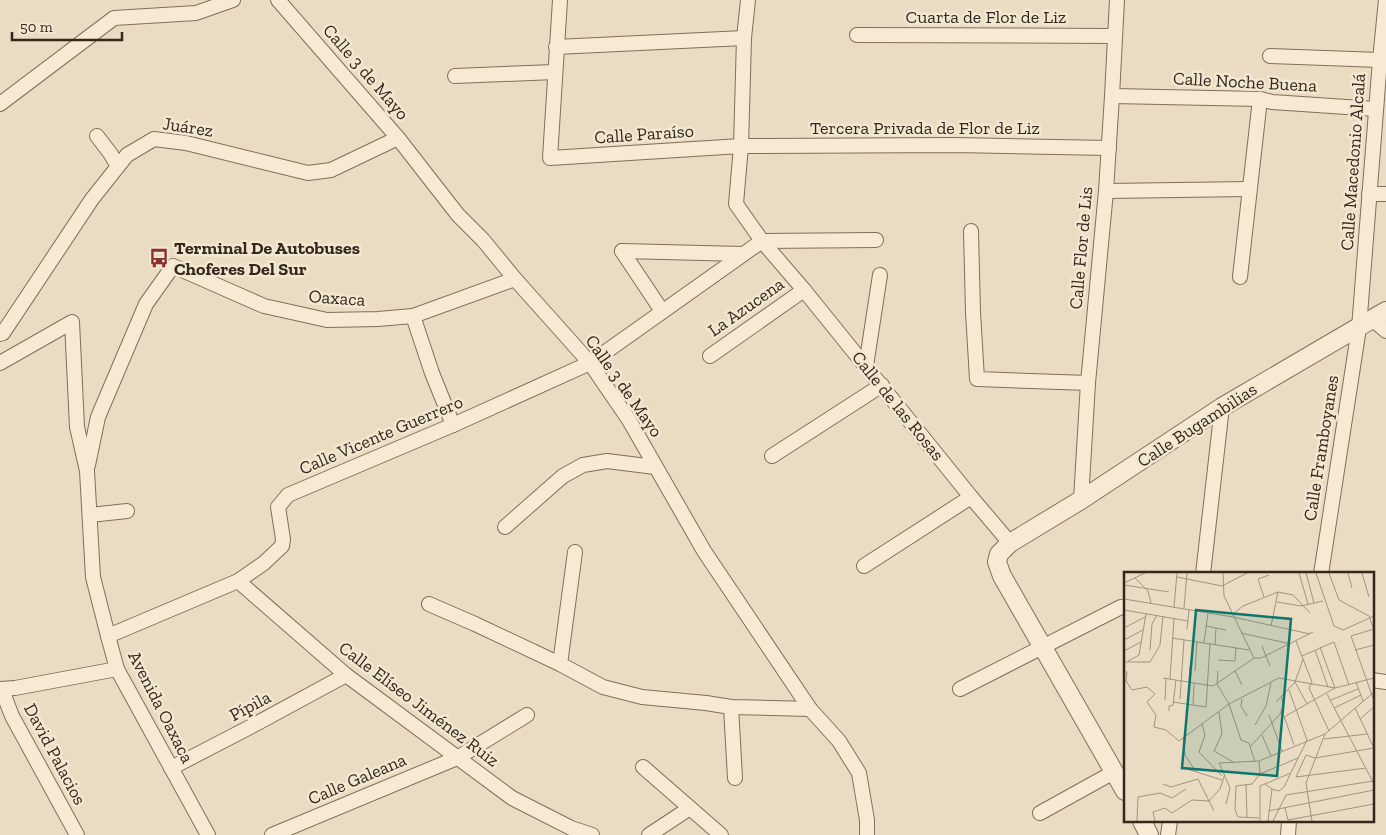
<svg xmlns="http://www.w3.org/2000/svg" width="1386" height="835" font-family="'Zilla Slab',serif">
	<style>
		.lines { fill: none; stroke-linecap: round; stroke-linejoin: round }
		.minor-casing { stroke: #826e5a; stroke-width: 16 }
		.tertiary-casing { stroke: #826e5a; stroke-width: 20 }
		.minor { stroke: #f6ead4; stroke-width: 14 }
		.tertiary { stroke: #f6ead4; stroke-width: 18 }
		.labels { text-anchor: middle; stroke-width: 5; stroke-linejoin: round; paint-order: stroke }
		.street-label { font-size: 18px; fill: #33271e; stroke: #f2e7d0 }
		.poi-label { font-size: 18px; font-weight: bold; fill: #33271e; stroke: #f2e7d0; text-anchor: start }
		.inset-road { fill: none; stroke: #a19480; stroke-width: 1 }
		.view { fill: #0f766e; fill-opacity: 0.15; stroke: #0f766e; stroke-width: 2.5 }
		.inset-edge { fill: none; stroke: #33271e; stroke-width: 2.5 }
	</style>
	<rect width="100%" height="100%" fill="#eadcc2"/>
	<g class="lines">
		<defs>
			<g id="minor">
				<path d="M278 0 398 138 458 215 483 240 515 279 590 363 629 420 704 551 810 709 839 741 859 773 867 820V835"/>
				<path d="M560 0 550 158 741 146 954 145 1109 148"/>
				<path d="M748 0 744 38 741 146 736 204 762 241 804 290 971 497 1010 543"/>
				<path d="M857 35 1115 36"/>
				<path d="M556 47 744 38"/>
				<path d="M1270 56 1380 60"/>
				<path d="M455 76 555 72"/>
				<path d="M1112 96 1260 99 1272 102 1376 109"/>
				<path d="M0 104 114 18 196 13 233 0"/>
				<path d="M97 136 110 153 118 166"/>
				<path d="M1106 191 1249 189"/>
				<path d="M1369 194H1386"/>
				<path d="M971 231 973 312 977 379 1088 383"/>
				<path d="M622 251 743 254"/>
				<path d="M622 251 662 311"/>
				<path d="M1240 277 1260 99"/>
				<path d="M413 316 432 373 453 425"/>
				<path d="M1372 319 1386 331"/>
				<path d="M0 334 3 333 92 199 127 155 154 139 186 143 308 173 331 170 398 138"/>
				<path d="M710 356 804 290"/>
				<path d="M0 363 72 322 77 427 87 471 93 577 108 636 117 669 208 835"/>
				<path d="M866 366 880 275"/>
				<path d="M772 456 882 385"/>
				<path d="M88 465 98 417 146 304 173 266 264 306 327 320 378 319 413 316 515 279"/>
				<path d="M1081 500 1088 383 1106 191 1112 96 1117 0"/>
				<path d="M90 515 127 511"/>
				<path d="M505 527 563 476 583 465 607 461 655 467"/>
				<path d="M864 566 971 497"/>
				<path d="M1203 574 1222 407"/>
				<path d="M1321 574 1359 328 1380 60 1386 0"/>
				<path d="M238 581 346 675 512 798 571 828 592 835"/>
				<path d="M429 604 475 624 560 664 603 687 642 697 706 703 731 707 810 709"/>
				<path d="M108 636 238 581 264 563 282 546 283 539 278 507 288 495 453 425 590 363 762 241 876 240"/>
				<path d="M560 664 575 552"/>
				<path d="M1372 680 1386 682"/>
				<path d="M0 689 15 688 117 669"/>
				<path d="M960 689 1121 607"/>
				<path d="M2 690 12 716 77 835"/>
				<path d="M731 707 735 778"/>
				<path d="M643 767 721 835"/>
				<path d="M171 768 252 726 346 675"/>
				<path d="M1040 813 1114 772"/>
				<path d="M272 835 457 758 527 715"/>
				<path d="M649 835 690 808"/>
				<path d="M1168 835 1170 821"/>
				<path d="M1288 835 1289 821"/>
			</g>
			<g id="tertiary">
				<path d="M1125 791 1002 576 997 562 999 554 1010 543 1081 500 1222 407 1386 311"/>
				<path d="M1142 821 1149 835"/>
			</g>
		</defs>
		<use href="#minor" class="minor-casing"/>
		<use href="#tertiary" class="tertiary-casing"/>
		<use href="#minor" class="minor"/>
		<use href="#tertiary" class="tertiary"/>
	</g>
	<defs>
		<symbol id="bus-bare" viewBox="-9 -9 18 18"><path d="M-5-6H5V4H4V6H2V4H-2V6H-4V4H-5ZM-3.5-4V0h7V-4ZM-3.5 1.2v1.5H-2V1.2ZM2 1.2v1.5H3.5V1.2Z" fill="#8c2f34" stroke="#f2e7d0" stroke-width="2.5" paint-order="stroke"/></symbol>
	</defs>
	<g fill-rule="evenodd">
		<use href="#bus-bare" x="145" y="244" width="28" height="28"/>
	</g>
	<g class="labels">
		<g class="street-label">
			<text x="986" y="23">Cuarta de Flor de Liz</text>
			<text transform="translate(366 72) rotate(49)" y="6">Calle 3 de Mayo</text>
			<text transform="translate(1245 82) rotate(3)" y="6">Calle Noche Buena</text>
			<text transform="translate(188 127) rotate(9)" y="6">Juárez</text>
			<text x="925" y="134">Tercera Privada de Flor de Liz</text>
			<text transform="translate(644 134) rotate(-4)" y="6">Calle Paraíso</text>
			<text transform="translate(1353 162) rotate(-86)" y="6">Calle Macedonio Alcalá</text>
			<text transform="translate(1081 248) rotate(-85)" y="6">Calle Flor de Lis</text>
			<text transform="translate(337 298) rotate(4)" y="6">Oaxaca</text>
			<text transform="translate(746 307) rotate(-35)" y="6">La Azucena</text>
			<text transform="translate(624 386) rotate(55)" y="6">Calle 3 de Mayo</text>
			<text transform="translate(898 406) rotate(51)" y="6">Calle de las Rosas</text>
			<text transform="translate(1197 425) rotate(-33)" y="6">Calle Bugambilias</text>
			<text transform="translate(381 435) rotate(-23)" y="6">Calle Vicente Guerrero</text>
			<text transform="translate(1321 448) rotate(-81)" y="6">Calle Framboyanes</text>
			<text transform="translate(419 704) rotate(37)" y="6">Calle Elíseo Jiménez Ruiz</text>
			<text transform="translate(250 706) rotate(-28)" y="6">Pípila</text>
			<text transform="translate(161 707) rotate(63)" y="6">Avenida Oaxaca</text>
			<text transform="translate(55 754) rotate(62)" y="6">David Palacios</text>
			<text transform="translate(357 779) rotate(-23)" y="6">Calle Galeana</text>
		</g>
		<g class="poi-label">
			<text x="174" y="254">Terminal De Autobuses<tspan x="174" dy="21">Choferes Del Sur</tspan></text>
		</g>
	</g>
	<g transform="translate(1124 572)">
		<rect width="250" height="250" fill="#eadcc2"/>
		<path class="inset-road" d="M99 1 100 24 130 86M175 1 184 32M182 1 190 31M192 1 210 54 219 58 250 44M205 1 215 28 245 44 250 58M224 1 228 16M238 1 245 25M53 5 98 14 123 1M11 6 24 19 27 31M0 11 21 1M0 13 45 20M140 25 134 7 145 3M0 27 109 45 186 62M153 30 177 34 199 29M50 35 53 1M60 36 63 1M0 38 64 49M108 43 119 34 154 20 169 23 186 41M82 54 102 58M147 54 154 20M0 56 21 45M63 57 65 37M250 57 227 64 250 129M117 61 167 72M48 66 125 78M0 68 19 58M172 69 188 110M80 70 84 41M91 72 92 56M138 74 146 94M26 78 28 52 33 43M191 78 204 115M231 78 250 73M0 79 17 70M178 84 210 70 225 113M94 88 111 89 112 76M4 89 15 83 22 42M0 90H26L36 73 39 44M71 99 73 69M94 99 93 112 105 132 117 168 125 171 131 190M111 99 118 113M0 100H3L2 109 8 118 23 115 31 122 23 130 32 143 30 155 42 158 55 169 105 132 155 106 211 116 250 106M39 106 89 114 130 86H137L189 60M46 107 50 47M171 110 183 132M188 110 185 116 205 159M232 110 239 129M65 111 66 94M203 122 250 212M56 127 60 68M118 127 117 134 123 144M41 128 42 107M207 128 234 117M49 130 82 135 86 71M152 130 171 110 179 87M69 133 70 112M210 136 237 123M231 136 250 176M45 139V134L49 133 52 108M95 140 98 162 90 179 109 190M145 143 158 179M160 144 170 173M160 145 211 116 196 75M236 147 250 135M78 152 81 163 75 180 98 204M131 153 142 134 147 111M138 163 147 184M59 165 61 183 72 200M200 167 243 162M126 175 156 142 160 132 157 125M60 196 98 208M136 202 174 186M172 205 182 183 191 186 250 176M172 205 242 196M39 212 47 215 74 207 90 239M128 212 112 214 111 238 114 245 135 246M128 212 136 202 135 189M141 212 148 217 144 249M122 213 123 245M148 217 155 219 160 215 183 168 165 118M102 232 106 216 95 191 135 189 201 162 250 120M161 236 164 248 250 232M144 239 250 218M13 249 14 225 36 221 48 226 62 217M31 249 29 240 41 236 48 241 68 228 85 229 96 217 101 202M136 249V214L167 201M149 249 162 223 249 209M188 249 182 211 201 162"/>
		<path class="view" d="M72 38 167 47 153 204 58 196Z"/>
		<rect width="250" height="250" class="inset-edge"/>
	</g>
	<path d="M12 32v8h110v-8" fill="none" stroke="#33271e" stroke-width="2.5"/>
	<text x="20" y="32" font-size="15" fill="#33271e" stroke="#f2e7d0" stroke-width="4" paint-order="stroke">50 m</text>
</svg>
